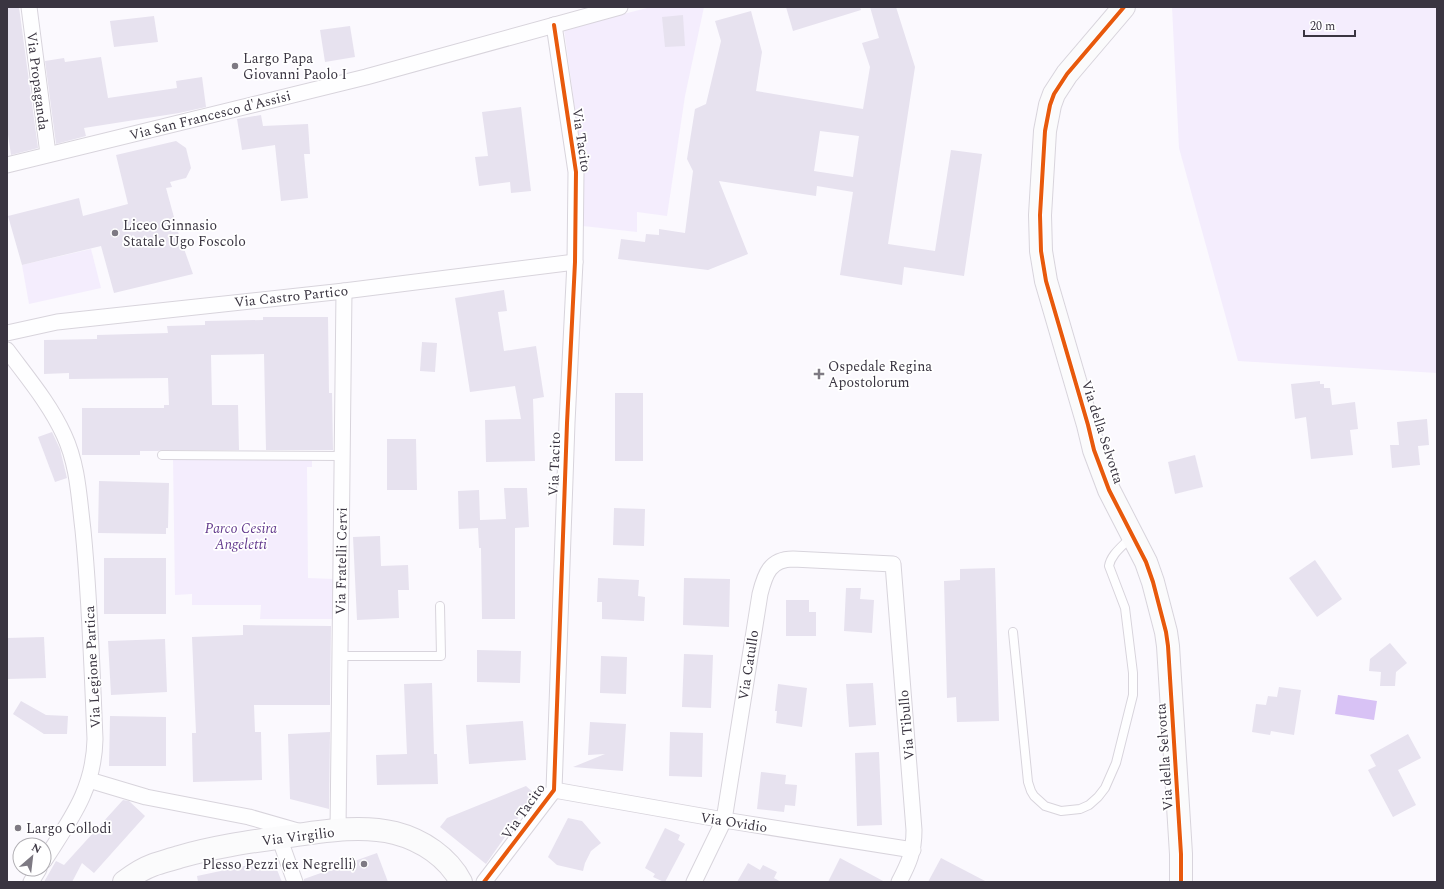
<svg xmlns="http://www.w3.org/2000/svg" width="1444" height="889" font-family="Spectral,serif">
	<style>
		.green { fill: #f4edfd }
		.water { fill: #d8c2f5 }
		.building { fill: #e7e2ef; fill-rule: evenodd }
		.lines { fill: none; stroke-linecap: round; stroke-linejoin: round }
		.lane-casing { stroke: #d8d4dc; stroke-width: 10 }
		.street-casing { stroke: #d8d4dc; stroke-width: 17 }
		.secondary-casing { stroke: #d8d4dc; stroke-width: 24 }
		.lane { stroke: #fefeff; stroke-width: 8 }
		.street { stroke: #fefeff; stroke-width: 15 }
		.secondary { stroke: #fbfbfc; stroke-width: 22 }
		.cycleway-casing { stroke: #fff; stroke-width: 6 }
		.cycleway { stroke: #e8590c; stroke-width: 4 }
		.poi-dot { fill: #7e7a83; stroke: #fff; stroke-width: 1.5 }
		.labels { text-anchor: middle; stroke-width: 3.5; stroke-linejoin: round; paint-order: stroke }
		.poi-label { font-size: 14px; fill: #3a3541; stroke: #fff; text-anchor: start }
		.street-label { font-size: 14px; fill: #3a3541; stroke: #fff }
		.park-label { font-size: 14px; font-style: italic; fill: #633a8d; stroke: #fff }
	</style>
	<rect width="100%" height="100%" fill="#fbf9fe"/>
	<g class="green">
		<path d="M651 7H704L685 96 667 216 637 212V232L583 226 584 175 564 29Z"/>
		<path d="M1172 7H1437V373L1238 361 1179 148Z"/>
		<path d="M91 249 101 288 29 304 22 265Z"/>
		<path d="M173 458H312V467H307L308 578 334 579V619H260L261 605H192V594L175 595Z"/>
	</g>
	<path class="water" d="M1338 695 1377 701 1374 720 1335 714Z"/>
	<g class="building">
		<path d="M7 7H19L38 148 11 155 7 128Z"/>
		<path d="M786 7H860L861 10 793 31Z"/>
		<path d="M870 7H896L915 67 888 244 935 251 951 150 982 154 964 276 904 267 902 285 840 275 853 192 817 186 816 196 719 181 748 254 708 270 618 259 621 239 645 242 646 234 659 235V229L685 233 693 171 687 159 695 109 706 104 721 41 715 21 751 11 762 52 756 91 863 109 870 67 862 43 879 38ZM820 131 859 136 853 177 814 171Z"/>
		<path d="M683 15 685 46 665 47 662 17Z"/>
		<path d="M154 16 158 42 114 47 110 21Z"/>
		<path d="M350 26 355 57 325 62 320 30Z"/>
		<path d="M101 57 108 98 177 88 176 81 202 77 206 107 179 113 84 128 86 136 56 144 45 61 64 58 65 62Z"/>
		<path d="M521 107 531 191 511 193 510 182 479 186 475 157 488 156 482 112Z"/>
		<path d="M261 115 263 126 308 124 310 154H304L308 198 281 201 275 145 242 150 237 119Z"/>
		<path d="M176 141 186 148 191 168 186 178 170 182 172 187 166 188 178 232 193 274 114 293 101 246 22 265 8 216 79 198 83 216 128 204 116 155Z"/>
		<path d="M504 290 507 311 498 312 504 351 536 346 544 397 533 399 535 461 486 462 485 420 521 419 515 386 470 392 455 298Z"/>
		<path d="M263 317H328L329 393H332L333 450H266L264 354 211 355 212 405H238L239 450H162L158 451H140V455H82V408H164V405H169L168 378 69 379V373L44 374V340L97 339V335L168 333 167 326 205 325V321L263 320Z"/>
		<path d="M422 342 437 343 435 372 420 371Z"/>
		<path d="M1320 381V384H1324V388H1330L1332 405 1355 402 1358 429 1350 430 1353 455 1311 459 1306 417 1295 419 1291 384Z"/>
		<rect x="615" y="393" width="28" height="68"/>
		<path d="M1427 419 1429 445 1418 446 1420 465 1392 468 1390 445H1399L1397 422Z"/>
		<path d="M52 432 60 449 67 478 55 482 38 437Z"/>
		<path d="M387 439H416L417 490H387Z"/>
		<path d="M1195 455 1203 487 1175 494 1168 462Z"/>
		<path d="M99 481 169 483 168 528H166V534L98 533Z"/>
		<path d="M504 488H527L529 527 515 528V619H482L481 548H479L478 528 459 529 458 491 479 490 480 520 506 519Z"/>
		<path d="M614 508 645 509 644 546 613 545Z"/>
		<path d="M380 536 381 566 408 565 409 590H398L399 618 357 620 353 537Z"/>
		<rect x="104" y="558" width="62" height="56"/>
		<path d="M1315 560 1342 599 1317 617 1289 578Z"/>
		<path d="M995 568 999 721 957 722 956 697 947 698 944 581 960 580V569Z"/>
		<path d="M598 578 639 580 638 596 645 597 644 621 602 619V602H597Z"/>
		<path d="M684 578 730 579 729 627 683 625Z"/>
		<path d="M846 588H861L860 599 874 600 872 633 844 631Z"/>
		<path d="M786 600H809V612H816V636H786Z"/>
		<path d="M243 625 331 626 330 705H254L255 732H261L262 780 193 782 192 733H196L192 637 243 635Z"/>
		<path d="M44 637 46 678 7 679V638Z"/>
		<path d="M165 639 167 692 111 695 108 641Z"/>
		<path d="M1390 643 1407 663 1396 672 1395 686H1380L1381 672 1369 671 1370 659Z"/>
		<path d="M477 650 521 651 520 683 477 682Z"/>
		<path d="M684 654 713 655 711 708 682 707Z"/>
		<path d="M601 656 627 657 626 694 600 693Z"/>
		<path d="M432 683 434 754H437L438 784 377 785 376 755 407 754 404 684Z"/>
		<path d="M873 683 876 725 849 727 846 684Z"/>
		<path d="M778 684 807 688 802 727 776 723 777 711H775Z"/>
		<path d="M1279 687 1301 690 1294 735 1271 731 1270 735 1252 732 1256 704 1266 705 1268 696 1277 697Z"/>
		<path d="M21 701 46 715 68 716 67 734H44L13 714Z"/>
		<path d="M110 716 166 717V766H109Z"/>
		<path d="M523 721 526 760 469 764 466 725Z"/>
		<path d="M590 722 626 724 623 771 573 767 605 754 588 755Z"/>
		<path d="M330 732 329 809 290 799 288 734Z"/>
		<path d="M670 732 703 733 702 777 669 776Z"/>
		<path d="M1408 734 1421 758 1398 770 1416 805 1393 817 1368 770 1376 766 1370 755Z"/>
		<path d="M879 752 882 825 857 826 855 753Z"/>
		<path d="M761 772 786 775 785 784 797 785 795 806 785 805 784 812 757 809Z"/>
		<path d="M526 786 535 794 486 864 440 827 447 818Z"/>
		<path d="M123 800 129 801 145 816 94 873 82 863 72 882H44L56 861 64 865Z"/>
		<path d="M568 818 582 821 601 843 591 851 585 863 583 871 557 865 548 857Z"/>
		<path d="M665 828 680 835 678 840 685 844 665 882H664L653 877 655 874 645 868Z"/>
		<path d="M377 853 388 882H304V879Z"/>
		<path d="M840 858 885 882H828Z"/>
		<path d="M941 858 987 882H928Z"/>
		<path d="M273 860 282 882H198L197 876Z"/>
		<path d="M748 863 760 870 763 865 777 872 774 878 781 882H737Z"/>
	</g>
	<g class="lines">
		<defs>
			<g id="lane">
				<path d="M162 455 342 456"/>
				<path d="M1013 632 1028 782 1031 791 1034 796 1045 806 1061 811 1080 809 1089 805 1098 797 1105 788 1116 763 1133 695V673L1125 608 1109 566C1111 554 1123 546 1131 537"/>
				<path d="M340 656H441L440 606"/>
			</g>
			<g id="street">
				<path d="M29 7 48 154"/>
				<path d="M7 165 366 77 620 7"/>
				<path d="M7 333 57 322 344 291 575 262"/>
				<path d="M7 350C27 377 50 404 64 435 78 465 79 498 83 530 90 600 92 670 95 739 94 790 70 820 44 861"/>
				<path d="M89 780 146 797 249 817 301 832"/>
				<path d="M554 790 724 820 913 850"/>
				<path d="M338 831 344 291"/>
				<path d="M279 837 295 882"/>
				<path d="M31 882 39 869"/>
				<path d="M484 882 554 790 567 423 575 262 576 172 554 25"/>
				<path d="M694 882 724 820 760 594C765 574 770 559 793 559L893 564 914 830C914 852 909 863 899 882"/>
			</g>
			<g id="secondary">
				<path d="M1124 7 1067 74 1054 94 1050 105 1045 131 1040 215 1041 251 1046 281 1088 425 1094 450 1109 490 1146 562 1153 582 1166 632 1168 646 1181 854V882"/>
				<path d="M124 882C133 875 142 869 153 865 161 862 170 860 179 857 213 847 248 842 283 837 319 832 359 824 395 833 422 840 448 857 461 882"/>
			</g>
		</defs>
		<use href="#lane" class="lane-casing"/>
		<use href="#street" class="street-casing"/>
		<use href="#secondary" class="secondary-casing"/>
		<use href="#lane" class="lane"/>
		<use href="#street" class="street"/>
		<use href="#secondary" class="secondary"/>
		<defs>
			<g id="cycleway">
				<path d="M1124 7 1067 74 1054 94 1050 105 1045 131 1040 215 1041 251 1046 281 1088 425 1094 450 1109 490 1146 562 1153 582 1166 632 1168 646 1181 854V882"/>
				<path d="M484 882 554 790 567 423 575 262 576 172 554 25"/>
			</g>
		</defs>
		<use href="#cycleway" class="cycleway-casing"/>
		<use href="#cycleway" class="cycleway"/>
	</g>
	<g class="poi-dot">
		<circle cx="235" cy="66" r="4"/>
		<circle cx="115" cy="233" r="4"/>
		<path d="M817 368h4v4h4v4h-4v4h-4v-4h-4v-4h4z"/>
		<circle cx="18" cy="828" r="4"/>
		<circle cx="364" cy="864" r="4"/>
	</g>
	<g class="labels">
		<g class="poi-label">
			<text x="243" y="63">Largo Papa<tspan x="243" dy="16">Giovanni Paolo I</tspan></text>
			<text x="123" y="230">Liceo Ginnasio<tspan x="123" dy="16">Statale Ugo Foscolo</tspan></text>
			<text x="828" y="371">Ospedale Regina<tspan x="828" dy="16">Apostolorum</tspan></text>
			<text x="26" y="833">Largo Collodi</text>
			<text x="356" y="869" text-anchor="end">Plesso Pezzi (ex Negrelli)</text>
		</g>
		<g class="street-label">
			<text transform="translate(38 81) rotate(83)" y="5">Via Propaganda</text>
			<text transform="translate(210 115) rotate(-14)" y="5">Via San Francesco d'Assisi</text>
			<text transform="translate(582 140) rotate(82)" y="5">Via Tacito</text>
			<text transform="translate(291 296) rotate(-6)" y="5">Via Castro Partico</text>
			<text transform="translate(1103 432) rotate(72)" y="5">Via della Selvotta</text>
			<text transform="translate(554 464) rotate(-88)" y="5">Via Tacito</text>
			<text transform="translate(341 561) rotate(-89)" y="5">Via Fratelli Cervi</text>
			<text transform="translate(748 665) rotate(-81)" y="5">Via Catullo</text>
			<text transform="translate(92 667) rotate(-93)" y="5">Via Legione Partica</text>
			<text transform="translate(906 725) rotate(-95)" y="5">Via Tibullo</text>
			<text transform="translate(1164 757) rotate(-94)" y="5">Via della Selvotta</text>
			<text transform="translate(523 811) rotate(-55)" y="5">Via Tacito</text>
			<text transform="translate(734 822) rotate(9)" y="5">Via Ovidio</text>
			<text transform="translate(298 836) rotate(-7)" y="5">Via Virgilio</text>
		</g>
		<g class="park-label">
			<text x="241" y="533">Parco Cesira<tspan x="241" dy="16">Angeletti</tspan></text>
		</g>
	</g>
	<rect width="1444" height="889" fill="none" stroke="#3a3541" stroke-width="16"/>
	<g transform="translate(32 857) rotate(28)"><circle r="19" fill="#ffffff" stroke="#b0aeb3"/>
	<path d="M0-3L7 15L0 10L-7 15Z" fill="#7e7a83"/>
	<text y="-6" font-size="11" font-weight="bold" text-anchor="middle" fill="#3a3541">N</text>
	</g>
	<path d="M1304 30v6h51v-6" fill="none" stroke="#3a3541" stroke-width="2"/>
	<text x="1310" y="30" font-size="12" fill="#3a3541" stroke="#ffffff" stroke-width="3" paint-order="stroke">20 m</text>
</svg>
